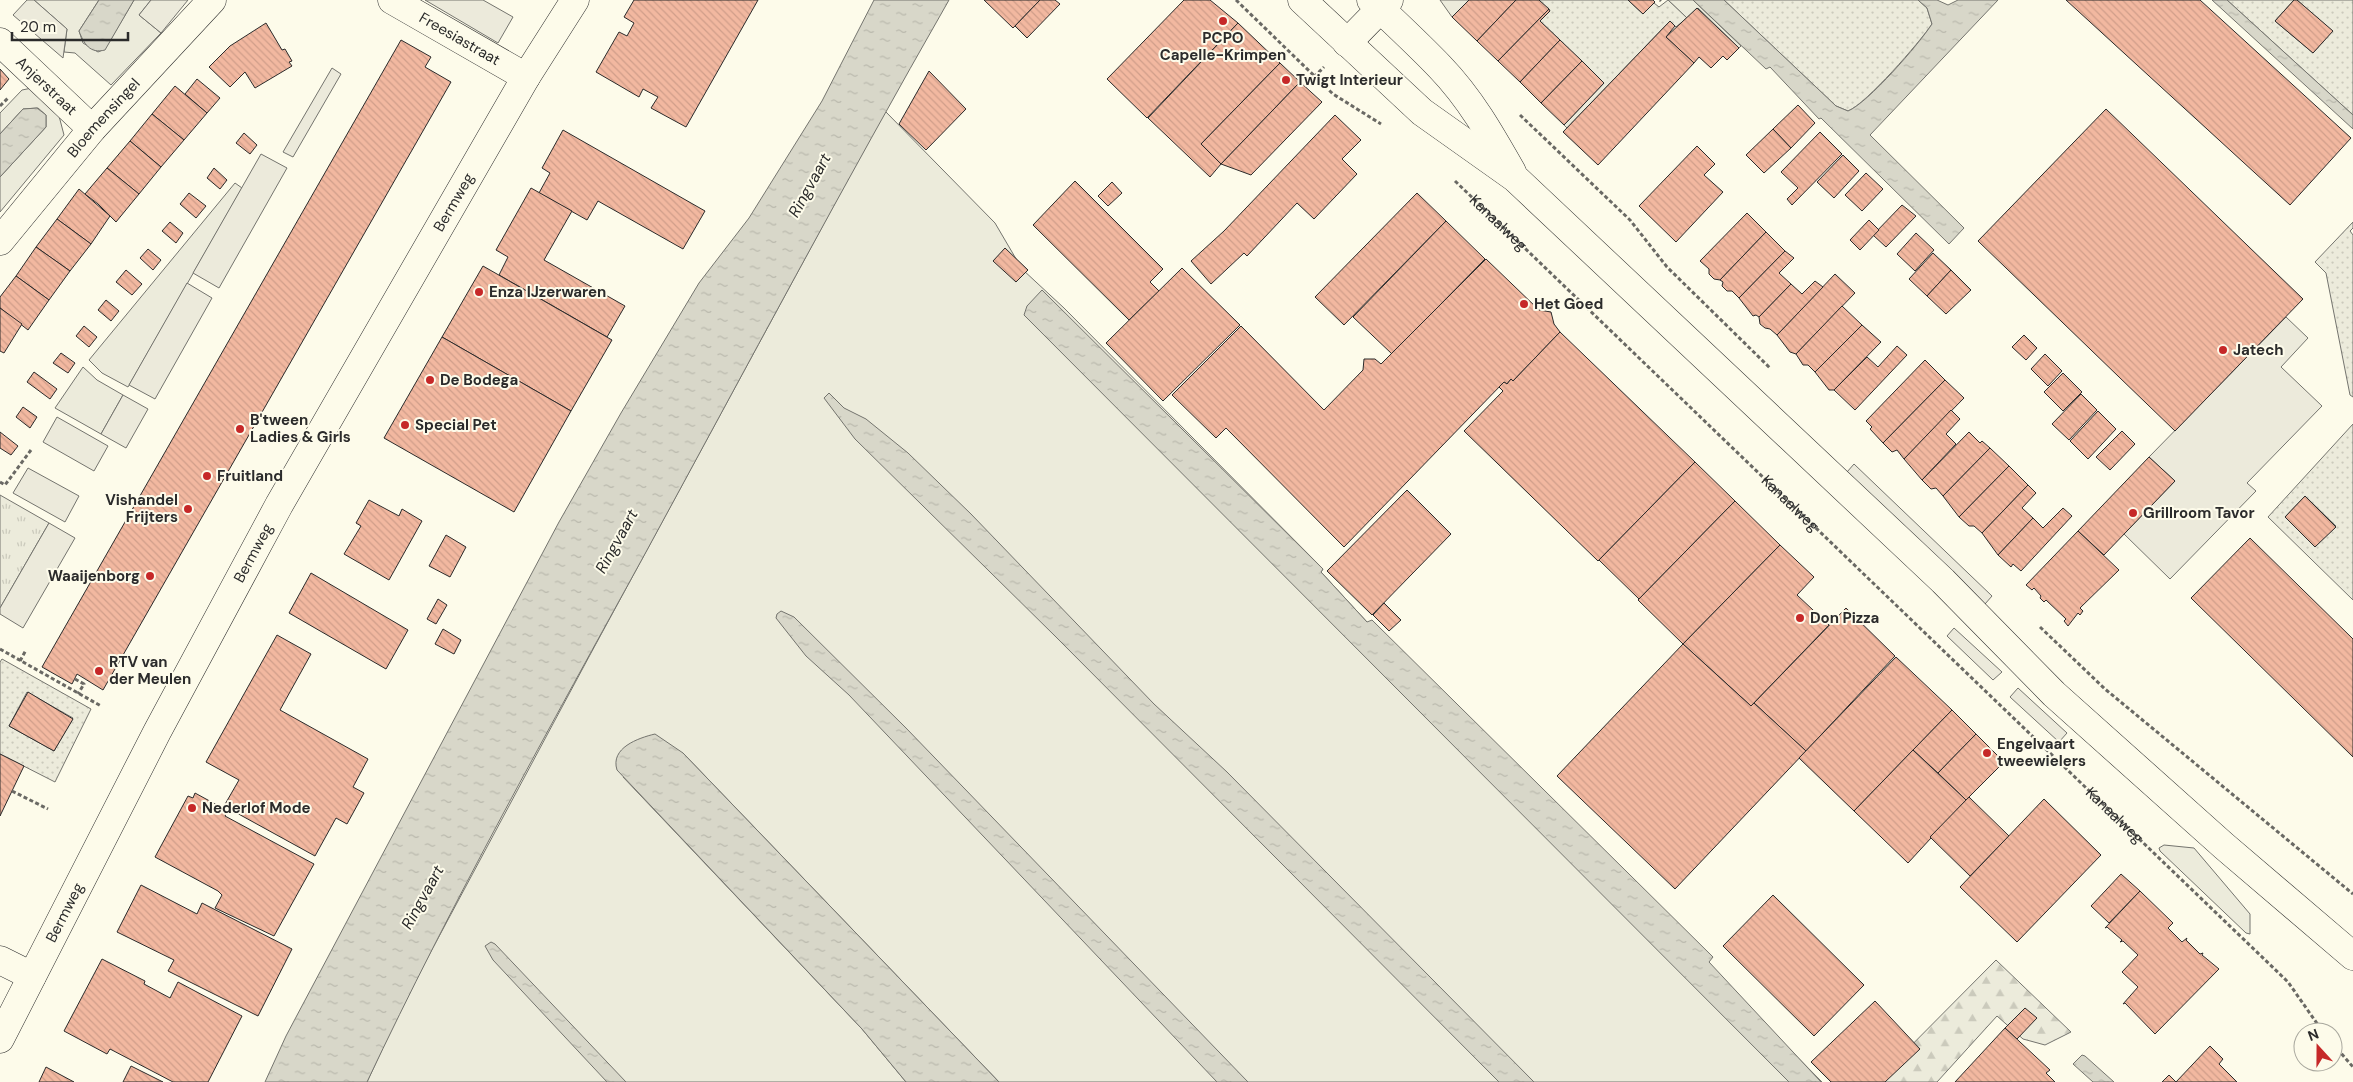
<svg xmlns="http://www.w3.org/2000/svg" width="2353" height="1082" font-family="'DM Sans',sans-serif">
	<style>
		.grass { fill: #ecebdb; stroke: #74746e }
		.forest { fill: url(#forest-firs); stroke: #74746e }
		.park { fill: url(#park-tufts); stroke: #74746e }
		.garden { fill: url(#garden-dots); stroke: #74746e; fill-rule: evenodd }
		.parking { fill: #eceadb; stroke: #74746e }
		.water { fill: url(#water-ripples); stroke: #74746e }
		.building { fill: url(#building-back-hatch); stroke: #2b2b2b }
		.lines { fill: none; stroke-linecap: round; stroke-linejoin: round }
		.minor-casing { stroke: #2b2b2b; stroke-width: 29 }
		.major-casing { stroke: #2b2b2b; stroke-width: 29 }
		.path { stroke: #6a6964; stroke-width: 3; stroke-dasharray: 4 2.5; stroke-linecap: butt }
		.minor { stroke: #fdfbea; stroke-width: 28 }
		.major { stroke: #fdfbea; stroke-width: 28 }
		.poi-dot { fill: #c62828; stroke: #fdfbea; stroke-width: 2 }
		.labels { text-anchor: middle; stroke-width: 4; stroke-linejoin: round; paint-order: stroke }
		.poi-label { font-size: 15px; font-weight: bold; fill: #2b2b2b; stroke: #fdfbea; text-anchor: start }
		.street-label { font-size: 15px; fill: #2b2b2b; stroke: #fdfbea }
		.water-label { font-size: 16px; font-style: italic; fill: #2b2b2b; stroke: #fdfbea }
	</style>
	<defs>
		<pattern id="forest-firs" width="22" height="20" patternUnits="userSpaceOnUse" patternTransform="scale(1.25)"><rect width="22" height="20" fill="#ecebdb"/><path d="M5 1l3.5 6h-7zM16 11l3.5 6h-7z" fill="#cbcabc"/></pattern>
		<pattern id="park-tufts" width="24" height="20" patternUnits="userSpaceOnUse" patternTransform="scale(1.25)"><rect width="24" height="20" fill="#ecebdb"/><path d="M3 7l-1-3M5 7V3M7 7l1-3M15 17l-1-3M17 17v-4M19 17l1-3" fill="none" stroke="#cbcabc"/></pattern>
		<pattern id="garden-dots" width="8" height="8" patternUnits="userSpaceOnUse" patternTransform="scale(1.25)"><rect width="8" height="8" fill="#ecebdb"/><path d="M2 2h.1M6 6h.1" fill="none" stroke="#cbcabc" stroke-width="1.8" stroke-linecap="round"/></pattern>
		<pattern id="water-ripples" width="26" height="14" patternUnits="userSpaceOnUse" patternTransform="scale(1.25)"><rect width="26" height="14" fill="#d8d7c9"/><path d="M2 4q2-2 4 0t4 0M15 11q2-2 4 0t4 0" fill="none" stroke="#bab9ad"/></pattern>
		<pattern id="building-back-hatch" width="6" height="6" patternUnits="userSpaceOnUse" patternTransform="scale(1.25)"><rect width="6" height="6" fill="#f2b8a0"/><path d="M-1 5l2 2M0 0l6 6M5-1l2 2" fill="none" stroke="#d09e8a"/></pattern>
	</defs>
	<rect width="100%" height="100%" fill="#fdfbea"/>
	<g class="grass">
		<path d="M34 0H99L79 31 83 43 98 52 105 49 134 0H151L139 15 161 33 111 85 75 53 64 52 67 29Z"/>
		<path d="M1440 0H1469L1452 17Z"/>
		<path d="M1668 0H1693L1741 46 1739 48 1698 8 1687 18Z"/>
		<path d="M32 88 59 116 64 135 0 212V177L46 127V115L38 108 23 109 0 134V113L22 90Z"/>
		<path d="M885 111 995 223 1022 269 1064 308 1323 569 1321 572 1367 622 1822 1082H999L683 753 623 777 862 1029 906 1082H367L406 998 591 653Z"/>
		<path d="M235 183 242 188 128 387 102 373 89 360Z"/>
		<path d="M83 367 97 380 123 395 101 434 55 408Z"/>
		<path d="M2164 845 2194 848 2250 914V934L2246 933 2160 851 2159 848Z"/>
	</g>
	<path class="forest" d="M1996 960 2071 1032 2045 1045 2023 1039 1997 1016 1937 1082H1875Z"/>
	<path class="park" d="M0 495 49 523 0 608Z"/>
	<g class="garden">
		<path d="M1539 0H1628L1643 14 1654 3 1659 7 1668 0 1687 18 1676 27 1670 21 1567 128 1564 125 1604 83 1540 21 1550 11Z"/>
		<path d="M1724 0H1918L1927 8 1932 24C1920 42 1866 104 1848 111L1836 106Z"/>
		<path d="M2227 0H2294L2275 21 2313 53 2332 31 2297 0H2353V115Z"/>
		<path d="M2353 222V228L2350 231 2353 235V397L2350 395 2326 273 2315 262Z"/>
		<path d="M2353 424V600L2268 517ZM2305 496 2336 526 2315 547 2285 517Z"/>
		<path d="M2 659 91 709 55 782 0 754V662ZM27 692 73 718 54 751 9 726Z"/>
	</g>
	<g class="parking">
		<path d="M27 0H34L67 29 63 58 13 15Z"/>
		<path d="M151 0H188L161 33 139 15Z"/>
		<path d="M425 0H483L513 17 498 43Z"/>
		<path d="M332 68 341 74 293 157 283 152Z"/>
		<path d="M261 154 287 168 219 288 193 273Z"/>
		<path d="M187 283 212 298 155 399 129 385Z"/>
		<path d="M2286 317 2308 338 2281 367 2322 406 2247 483 2256 491 2170 579 2124 534 2175 481 2149 457Z"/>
		<path d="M123 395 148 409 126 448 101 434Z"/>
		<path d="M57 417 108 446 94 471 43 442Z"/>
		<path d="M1854 464 1992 596 1985 604 1847 472Z"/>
		<path d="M28 468 79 496 65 522 13 493Z"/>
		<path d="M49 523 75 538 23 628 0 614V608Z"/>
		<path d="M1954 628 2002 672 1993 680 1947 636Z"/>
		<path d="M2018 688 2067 733 2059 742 2010 697Z"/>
	</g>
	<g class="water">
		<path d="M99 0H134L105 50C90 54 84 44 79 31Z"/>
		<path d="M874 0H949C845 182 746 368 646 552 550 727 452 902 367 1082H265L286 1036 559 522 621 413 699 283 749 218 822 101Z"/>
		<path d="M1693 0H1724L1836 106 1848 111C1868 103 1919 44 1932 24L1927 8 1918 0H1937L1948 5 1958 0H1998L1870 135 1964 228 1949 244 1821 118 1819 119 1770 67 1766 69Z"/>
		<path d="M2212 0H2227L2353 115V129Z"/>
		<path d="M37 108 46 115V127L0 177V134L23 109Z"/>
		<path d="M1042 290 1323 569 1321 572 1367 622 1372 620 1713 957 1709 962 1821 1082H1789L1024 315 1027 306Z"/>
		<path d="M829 393 844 408 866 419 908 453 971 514 1154 704 1227 772 1534 1082H1499L1056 637 855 439 824 398Z"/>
		<path d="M781 611 794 617 906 728 1248 1082H1217L849 695 806 656 776 618 777 614Z"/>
		<path d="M655 734 683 753 999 1082H906L862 1029 617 770C610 748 638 738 655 734Z"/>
		<path d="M491 942 495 944 626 1082H607L493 960 485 946Z"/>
		<path d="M2082 1055 2085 1056 2114 1082H2093L2073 1064Z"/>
	</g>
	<g class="building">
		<path d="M634 0H758L686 127 651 108 658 97 643 89 639 97 596 72 619 32 627 36 634 23 624 17Z"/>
		<path d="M984 0H1040L1013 28Z"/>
		<path d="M1040 0H1055L1060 4 1027 38 1015 26Z"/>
		<path d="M1184 0H1210L1238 23 1147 118 1107 79Z"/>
		<path d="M1469 0H1516L1477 41 1452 17Z"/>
		<path d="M1516 0H1539L1549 9 1498 61 1477 41Z"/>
		<path d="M1628 0H1653L1655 2 1643 14Z"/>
		<path d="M2066 0H2200L2351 138 2290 205Z"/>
		<path d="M2294 0H2297L2333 31 2313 53 2275 21Z"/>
		<path d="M1697 8 1739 48 1727 60 1723 56 1711 68 1699 57 1694 63 1666 37Z"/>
		<path d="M1549 9 1550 11 1540 21 1560 40 1520 82 1498 61Z"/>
		<path d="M1670 21 1675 26 1666 37 1694 63 1598 165 1563 132Z"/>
		<path d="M266 23 282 50 285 49 292 61 289 62 292 66 255 88 245 72 230 87 209 67 230 46Z"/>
		<path d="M1238 23 1280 63 1201 144 1221 164 1210 177 1148 118Z"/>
		<path d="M401 40 431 57 425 67 451 82 103 690 77 674 72 684 42 667Z"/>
		<path d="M1560 40 1582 61 1541 103 1520 82Z"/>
		<path d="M1582 61 1604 83 1564 125 1541 103Z"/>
		<path d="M1280 63 1300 82 1221 164 1201 144Z"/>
		<path d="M0 69 9 79 0 90Z"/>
		<path d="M929 71 966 109 926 150 899 124Z"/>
		<path d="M197 79 220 98 207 113 185 94Z"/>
		<path d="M1300 82 1322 102 1251 175 1221 164Z"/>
		<path d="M175 86 207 113 184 140 152 114Z"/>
		<path d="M1798 105 1815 123 1791 148 1773 129Z"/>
		<path d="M2106 109 2303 299 2175 431 1978 241Z"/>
		<path d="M152 114 184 140 161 167 130 141Z"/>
		<path d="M1335 115 1361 140 1342 159 1357 174 1314 219 1297 203 1247 256 1244 253 1211 284 1191 261 1224 231Z"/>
		<path d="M1773 129 1791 148 1764 173 1746 155Z"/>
		<path d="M563 130 705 211 683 249 598 201 587 220 539 193 550 173 542 168Z"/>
		<path d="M1820 132 1842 154 1792 205 1787 199 1798 188 1781 172Z"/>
		<path d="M244 133 257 145 250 154 236 143Z"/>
		<path d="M130 141 161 167 139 194 107 168Z"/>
		<path d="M1697 146 1715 164 1704 175 1723 192 1676 242 1639 206Z"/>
		<path d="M1843 155 1859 171 1834 198 1817 182Z"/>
		<path d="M107 168 139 194 116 222 98 204 85 194Z"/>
		<path d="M214 168 227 180 220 189 207 178Z"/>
		<path d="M1866 173 1883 189 1862 211 1845 195Z"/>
		<path d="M1075 181 1163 269 1150 282 1159 291 1129 320 1033 225Z"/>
		<path d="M1112 182 1122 193 1108 206 1098 196Z"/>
		<path d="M531 188 572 211 544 260 625 306 607 337 499 275 508 257 496 250Z"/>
		<path d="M79 189 110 216 91 244 57 219Z"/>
		<path d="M189 193 206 206 196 218 180 204Z"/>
		<path d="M1417 193 1446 221 1344 325 1315 297Z"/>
		<path d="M1902 205 1916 216 1886 247 1873 235Z"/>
		<path d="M1747 213 1766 232 1720 280 1714 279 1709 274V269L1700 261Z"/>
		<path d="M57 219 91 244 70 271 36 247Z"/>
		<path d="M1869 220 1879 230 1860 250 1850 240Z"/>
		<path d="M1446 221 1485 259 1392 354 1353 317Z"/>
		<path d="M170 222 183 233 176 243 162 231Z"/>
		<path d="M1766 232 1785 251 1739 298 1732 291H1727L1722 286 1723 282 1720 280Z"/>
		<path d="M1916 233 1934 250 1915 271 1897 254Z"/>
		<path d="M36 247 70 271 49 300 16 276Z"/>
		<path d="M1005 248 1028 270 1016 282 993 261Z"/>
		<path d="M148 249 161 260 153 270 140 258Z"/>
		<path d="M1785 251 1794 258 1779 273 1791 284 1759 317 1756 315 1753 316 1739 298Z"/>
		<path d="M1933 253 1951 270 1927 296 1909 279Z"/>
		<path d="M1486 259 1539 310 1551 312 1554 324 1560 332 1513 381 1511 379 1507 384 1504 382 1344 547 1226 428 1216 438 1172 395 1241 326 1324 410 1363 370 1364 359H1375L1381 364Z"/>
		<path d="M483 266 612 340 571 411 442 337Z"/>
		<path d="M1182 268 1240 325 1163 401 1106 343Z"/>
		<path d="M126 270 142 284 132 295 116 282Z"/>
		<path d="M1951 270 1971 290 1946 314 1927 296Z"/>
		<path d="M1835 274 1855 293 1796 354 1790 352 1777 335Z"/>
		<path d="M16 276 49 300 28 330 0 308V297Z"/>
		<path d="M1815 281 1823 287 1777 335 1770 329 1765 328 1760 324 1759 317 1791 284 1802 294Z"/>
		<path d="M106 300 119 311 111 321 98 310Z"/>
		<path d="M1842 306 1862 325 1815 372 1808 365H1803L1796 354Z"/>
		<path d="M0 308 22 324 4 353 0 351Z"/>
		<path d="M1862 325 1881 342 1834 390H1829L1815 372Z"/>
		<path d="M84 326 97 337 89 347 76 336Z"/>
		<path d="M1560 332 1695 462 1598 561 1464 431 1503 391 1499 387 1504 382 1507 384 1511 379 1513 381Z"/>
		<path d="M2024 335 2037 348 2026 360 2012 347Z"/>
		<path d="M442 337 571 411 514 512 384 438Z"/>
		<path d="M1897 346 1907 355 1855 410 1834 390 1867 357 1878 367Z"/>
		<path d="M61 353 75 363 68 373 53 363Z"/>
		<path d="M2045 354 2062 371 2048 386 2031 369Z"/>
		<path d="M1925 360 1945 380 1883 443 1870 429 1872 427 1866 421Z"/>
		<path d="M34 372 57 389 50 399 27 382Z"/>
		<path d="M2063 373 2082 392 2063 411 2044 392Z"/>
		<path d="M1945 380 1964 398 1904 459 1897 450 1892 452 1883 443Z"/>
		<path d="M2081 394 2097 410 2069 440 2052 424Z"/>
		<path d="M23 407 37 417 30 428 16 417Z"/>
		<path d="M1951 410 1960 419 1946 434 1956 444 1922 480 1904 459Z"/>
		<path d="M2098 411 2116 429 2088 459 2070 441Z"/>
		<path d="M2122 431 2135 444 2110 470 2096 457Z"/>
		<path d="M0 432 18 446 11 455 0 448Z"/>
		<path d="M1969 432 1980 443 1982 441 1990 448 1943 496 1936 488 1931 489 1922 480Z"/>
		<path d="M1990 448 2009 466 1959 517 1943 496Z"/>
		<path d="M2149 457 2175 481 2104 555 2078 531Z"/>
		<path d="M1695 462 1735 501 1639 599 1599 560Z"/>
		<path d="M2009 466 2028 485 1982 533 1974 526H1969L1959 517Z"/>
		<path d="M2028 485 2036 493 2022 508 2033 518 1998 555 1982 533Z"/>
		<path d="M1407 490 1451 534 1372 615 1327 571Z"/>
		<path d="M2305 496 2336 527 2315 547 2285 517Z"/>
		<path d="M369 500 399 516 402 509 422 521 389 580 344 554 361 526 356 523Z"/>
		<path d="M1735 501 1780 545 1683 644 1638 600Z"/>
		<path d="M2063 508 2072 516 2021 571 2013 564 2011 567 1998 555 2033 518 2043 528Z"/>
		<path d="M2078 531 2119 570 2080 608 2083 611 2080 615 2078 613 2068 626 2064 621 2066 619 2046 600 2044 602 2040 598 2041 596 2034 588 2032 590 2026 585Z"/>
		<path d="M446 535 466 547 450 577 429 566Z"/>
		<path d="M2250 538 2353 639V757L2191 598Z"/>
		<path d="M1780 545 1814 577 1797 595 1829 625 1751 706 1683 644Z"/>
		<path d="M311 573 408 630 386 669 289 613Z"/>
		<path d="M438 599 447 605 436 624 427 619Z"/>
		<path d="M1384 603 1401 620 1389 631 1373 615Z"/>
		<path d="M1846 608 1895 656 1806 751 1754 703Z"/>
		<path d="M443 629 461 640 454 654 435 644Z"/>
		<path d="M277 635 311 654 280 710 368 759 353 787 364 793 347 824 336 818 315 856 224 806 239 780 206 762Z"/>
		<path d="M1683 644 1751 706 1754 703 1806 751 1675 889 1557 776Z"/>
		<path d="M1896 657 1952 710 1854 811 1799 758Z"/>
		<path d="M28 692 73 719 54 751 9 726Z"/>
		<path d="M1952 710 1976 734 1938 773 1913 750Z"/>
		<path d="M1976 734 2004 762 1966 800 1938 773Z"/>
		<path d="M1913 750 1966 800 1908 863 1854 811Z"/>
		<path d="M0 754 24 766 0 816Z"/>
		<path d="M195 793 228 811 225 816 314 864 274 936 215 908 222 895 218 891 155 857 188 796 193 798Z"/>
		<path d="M1969 797 2009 836 1970 876 1930 837Z"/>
		<path d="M2044 799 2101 855 2017 942 1960 887Z"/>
		<path d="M2121 874 2140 891 2109 923 2091 906Z"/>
		<path d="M141 885 197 914 202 903 292 949 258 1016 168 971 174 960 117 932Z"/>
		<path d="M2140 891 2173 923 2168 928 2182 942 2187 938 2186 940 2200 954 2203 953 2202 955 2219 969 2155 1034 2125 1003 2123 1004 2138 987 2122 972 2138 955 2123 941 2120 942 2122 940 2107 927 2105 928Z"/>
		<path d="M1773 895 1864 985 1814 1036 1723 946Z"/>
		<path d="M102 959 145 981 144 984 170 998 178 982 242 1016 208 1082H173L110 1049 107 1054 64 1031Z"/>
		<path d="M1875 1001 1920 1049 1885 1082H1831L1811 1062Z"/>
		<path d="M2025 1008 2037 1018 2017 1039 2005 1028Z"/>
		<path d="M2005 1028 2050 1070 2046 1073 2055 1082H1955Z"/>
		<path d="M2210 1046 2223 1059 2219 1064 2237 1082H2162L2169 1075 2176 1082Z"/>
		<path d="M131 1066 163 1082H123Z"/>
		<path d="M46 1067 74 1082H39Z"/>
	</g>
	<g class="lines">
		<defs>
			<g id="minor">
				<path id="s2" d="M392 0 526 77"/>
				<path id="s3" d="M0 42 92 129"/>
				<path d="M1347 43 1389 0"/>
				<path id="s4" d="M0 241 92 129 212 0"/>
				<path d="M0 960 32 976"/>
				<path id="s5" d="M0 1039 157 732 279 505 526 77 575 0"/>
			</g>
			<g id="major">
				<path d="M1302 0 1422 112 1515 178 1943 581 2054 694 2224 846 2353 956"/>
				<path d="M1371 0C1394 22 1418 44 1440 67 1470 98 1491 135 1512 172"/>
			</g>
		</defs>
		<use href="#minor" class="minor-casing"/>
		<use href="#major" class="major-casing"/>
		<g class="path">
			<path d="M1236 0 1333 94 1381 124"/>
			<path d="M1660 0 1661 1"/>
			<path d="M1314 77 1324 67"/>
			<path d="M0 106 8 98"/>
			<path d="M1520 115 1630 220 1667 267 1770 368"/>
			<path id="s1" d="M1455 181 2288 982 2323 1032"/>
			<path d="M0 482 5 485 31 450"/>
			<path d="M2040 627 2105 689 2353 894"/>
			<path d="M0 649 101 706"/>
			<path d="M20 661 26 650"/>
			<path d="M75 679 84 684 78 694"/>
			<path d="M12 791 48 809"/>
			<path d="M2333 1044 2353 1067"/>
		</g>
		<use href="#minor" class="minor"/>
		<use href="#major" class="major"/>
	</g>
	<g class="poi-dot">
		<circle cx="1223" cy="21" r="5"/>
		<circle cx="1286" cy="80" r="5"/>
		<circle cx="479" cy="292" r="5"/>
		<circle cx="1524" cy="304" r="5"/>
		<circle cx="2223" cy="350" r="5"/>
		<circle cx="430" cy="380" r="5"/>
		<circle cx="405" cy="425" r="5"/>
		<circle cx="240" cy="429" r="5"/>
		<circle cx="207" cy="476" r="5"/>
		<circle cx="188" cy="509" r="5"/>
		<circle cx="2133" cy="513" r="5"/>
		<circle cx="150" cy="576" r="5"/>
		<circle cx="1800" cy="618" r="5"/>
		<circle cx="99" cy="671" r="5"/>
		<circle cx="1987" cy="753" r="5"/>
		<circle cx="192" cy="808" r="5"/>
	</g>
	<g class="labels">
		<g class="poi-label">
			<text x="1223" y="43" text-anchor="middle">PCPO<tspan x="1223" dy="17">Capelle-Krimpen</tspan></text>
			<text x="1296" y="85">Twigt Interieur</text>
			<text x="489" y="297">Enza IJzerwaren</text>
			<text x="1534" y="309">Het Goed</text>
			<text x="2233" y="355">Jatech</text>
			<text x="440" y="385">De Bodega</text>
			<text x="250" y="425">B'tween<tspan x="250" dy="17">Ladies &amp; Girls</tspan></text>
			<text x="415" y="430">Special Pet</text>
			<text x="217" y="481">Fruitland</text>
			<text x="178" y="505" text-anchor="end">Vishandel<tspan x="178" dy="17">Frijters</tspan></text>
			<text x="2143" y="518">Grillroom Tavor</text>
			<text x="140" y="581" text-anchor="end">Waaijenborg</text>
			<text x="1810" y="623">Don Pizza</text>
			<text x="109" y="667">RTV van<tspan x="109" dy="17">der Meulen</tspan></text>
			<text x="1997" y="749">Engelvaart<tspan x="1997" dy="17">tweewielers</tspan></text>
			<text x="202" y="813">Nederlof Mode</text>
		</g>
		<g class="street-label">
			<text dy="5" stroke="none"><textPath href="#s2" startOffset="78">Freesiastraat</textPath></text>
			<text dy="5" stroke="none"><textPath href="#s3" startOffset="64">Anjerstraat</textPath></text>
			<text dy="5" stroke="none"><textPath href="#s4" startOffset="161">Bloemensingel</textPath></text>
			<text dy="5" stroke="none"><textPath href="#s5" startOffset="952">Bermweg</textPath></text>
			<text dy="5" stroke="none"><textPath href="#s1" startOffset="60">Kanaalweg</textPath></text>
			<text dy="5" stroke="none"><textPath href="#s1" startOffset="465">Kanaalweg</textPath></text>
			<text dy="5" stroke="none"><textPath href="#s5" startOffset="548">Bermweg</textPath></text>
			<text dy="5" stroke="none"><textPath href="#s1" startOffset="915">Kanaalweg</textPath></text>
			<text dy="5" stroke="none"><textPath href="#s5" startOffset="142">Bermweg</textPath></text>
		</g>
		<g class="water-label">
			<text transform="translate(809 185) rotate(-61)" y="6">Ringvaart</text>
			<text transform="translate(616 541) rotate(-61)" y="6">Ringvaart</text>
			<text transform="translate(422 897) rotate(-61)" y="6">Ringvaart</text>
		</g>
	</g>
	<g transform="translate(2318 1047) rotate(339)"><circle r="24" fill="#fdfbea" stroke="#a9a89e"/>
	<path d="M0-4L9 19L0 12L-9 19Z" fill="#c62828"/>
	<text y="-8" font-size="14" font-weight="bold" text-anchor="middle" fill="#2b2b2b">N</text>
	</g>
	<path d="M12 32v8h116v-8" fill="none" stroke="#2b2b2b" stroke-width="2.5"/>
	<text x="20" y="32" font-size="15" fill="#2b2b2b" stroke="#fdfbea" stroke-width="4" paint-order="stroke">20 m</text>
</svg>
